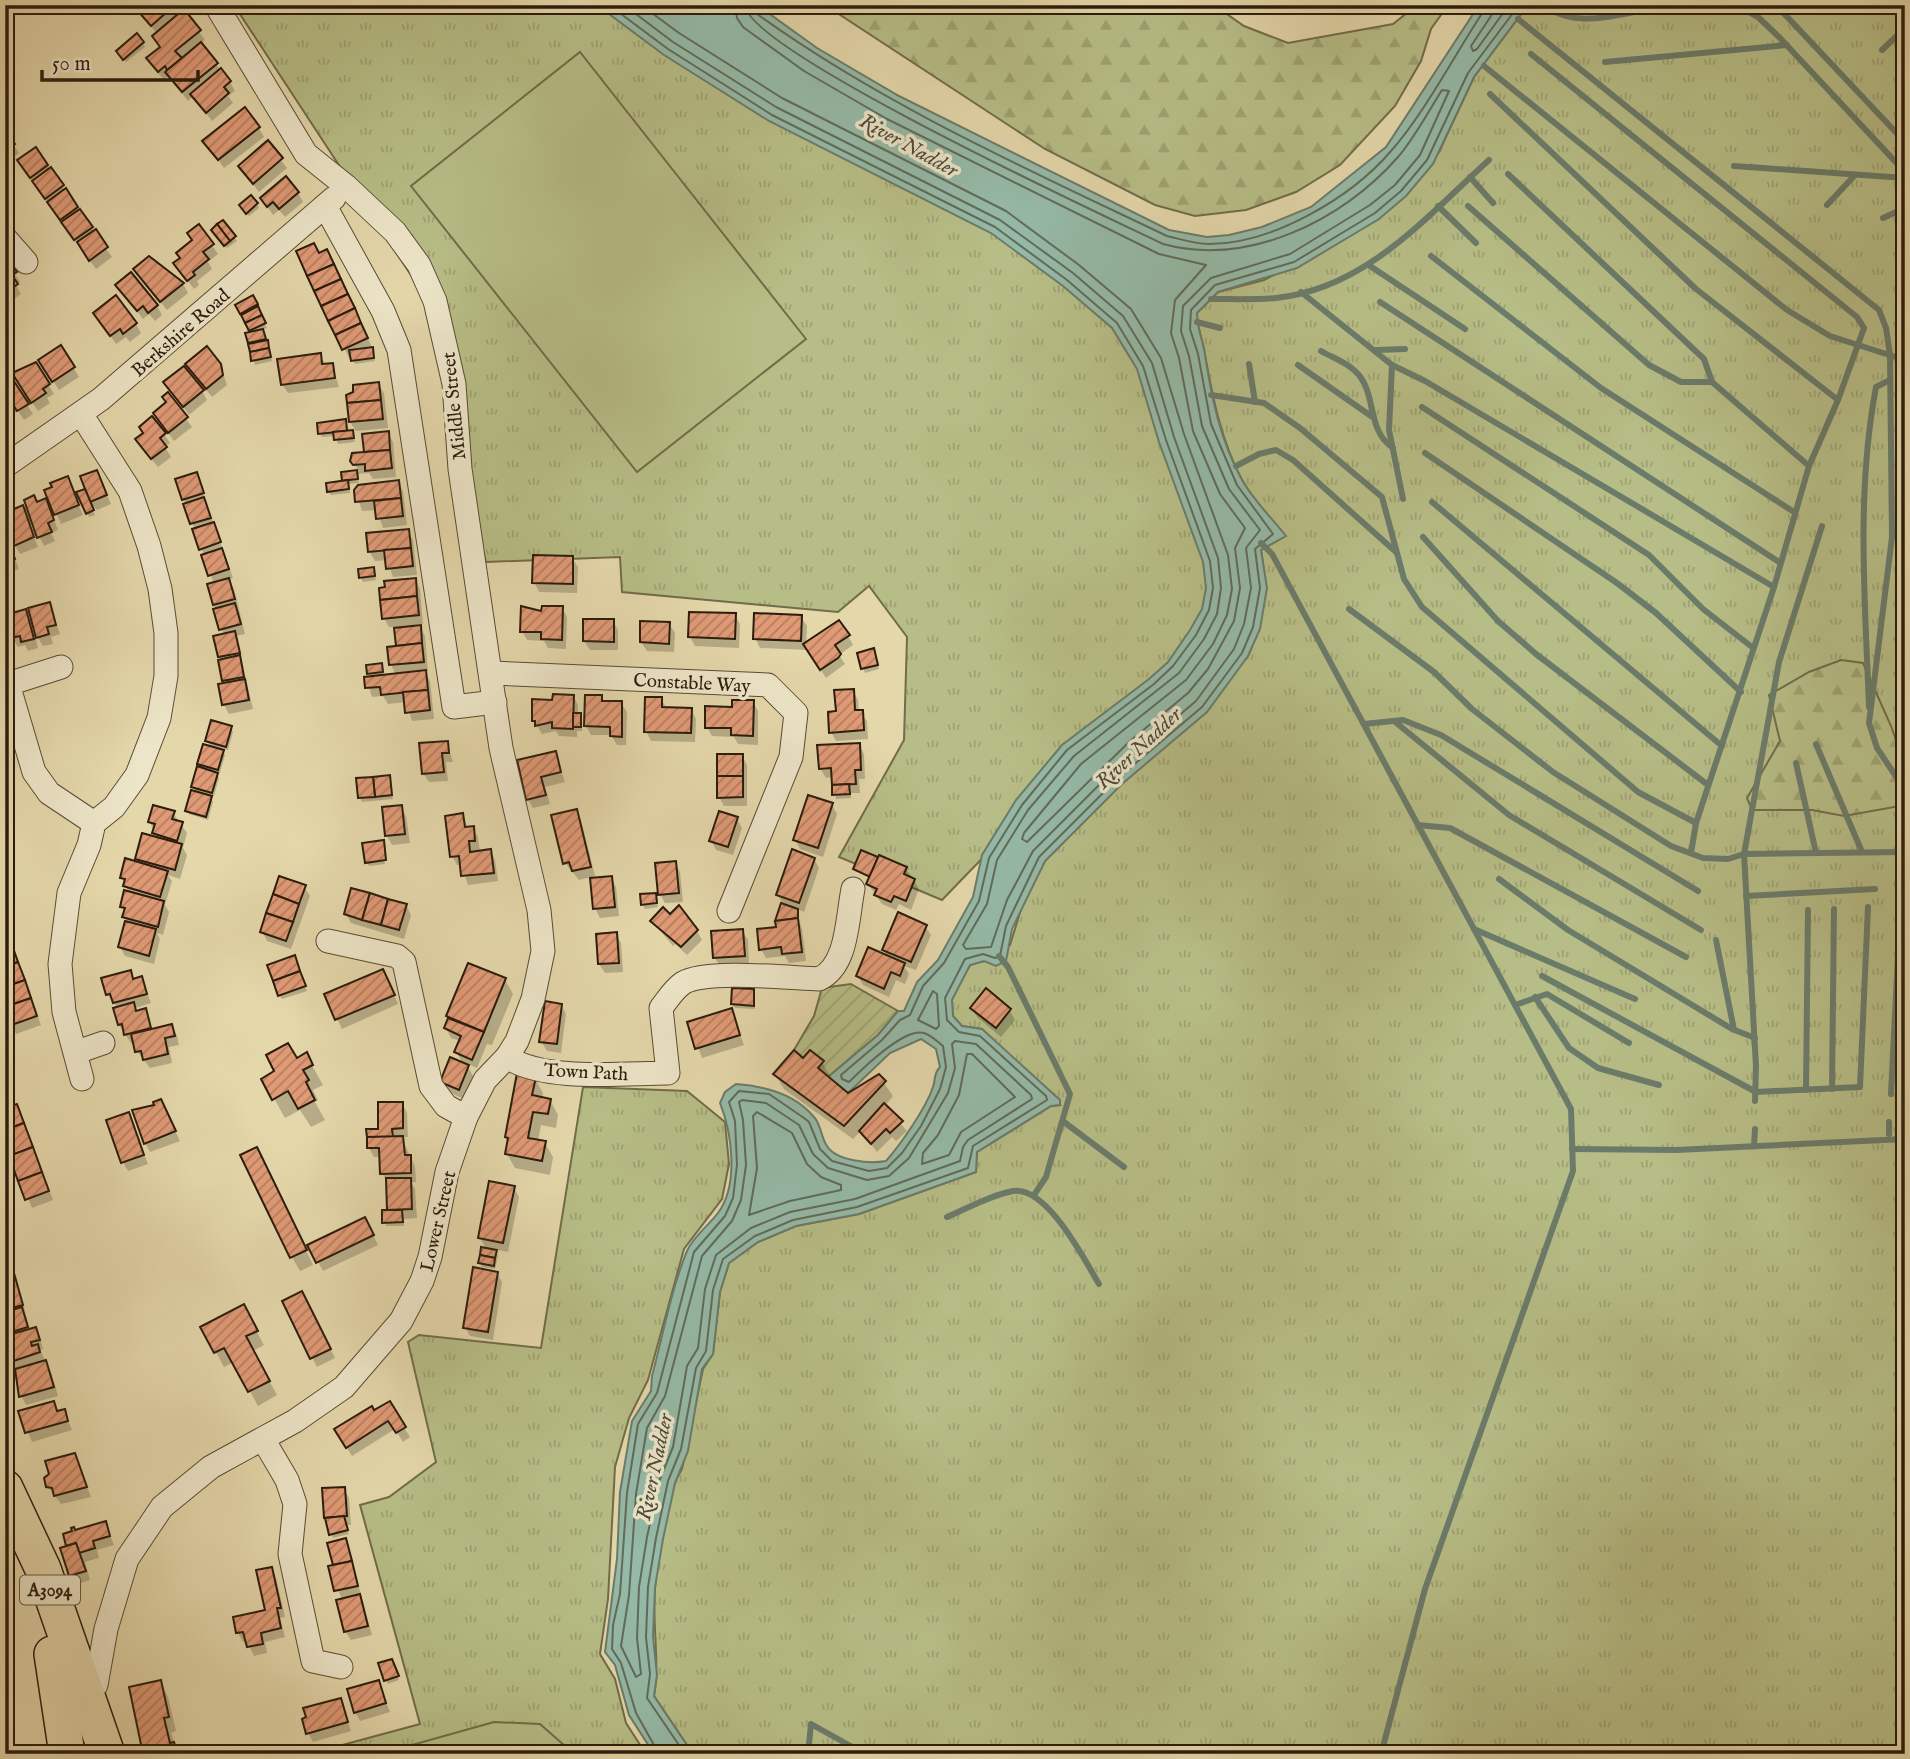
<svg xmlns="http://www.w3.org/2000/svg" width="1910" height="1759" font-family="'IM FELL English',serif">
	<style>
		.grass { fill: url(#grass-tufts); stroke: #716c49; stroke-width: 2 }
		.forest { fill: url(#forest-firs); stroke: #716c49; stroke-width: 2 }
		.garden { fill: url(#garden-furrows); stroke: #716c49; stroke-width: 2 }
		.pitch { fill: #b7bd86; stroke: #716c49; stroke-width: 2 }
		.water { fill: #95baa8; stroke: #6b7b6a; stroke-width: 2 }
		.shadow { fill: #0003 }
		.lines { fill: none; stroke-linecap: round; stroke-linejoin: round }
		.shore { stroke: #606b5a; stroke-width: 2 }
		.stream { stroke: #6b7b6a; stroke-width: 6 }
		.building { fill: url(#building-hatch); stroke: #2b1c0c; stroke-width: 2 }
		.minor-casing { stroke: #594b34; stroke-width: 25 }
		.primary-casing { stroke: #2b1c0c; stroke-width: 38 }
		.minor { stroke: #ede5c8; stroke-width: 23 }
		.primary { stroke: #e4d7aa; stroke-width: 35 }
		.labels { text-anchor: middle; stroke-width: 7; stroke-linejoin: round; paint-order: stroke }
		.shield { fill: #ede5c8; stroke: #655844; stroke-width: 2 }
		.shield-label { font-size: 18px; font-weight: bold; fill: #2b1c0c }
		.street-label { font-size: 19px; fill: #2b1c0c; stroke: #ede5c8 }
		.water-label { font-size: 21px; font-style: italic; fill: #4b4b3b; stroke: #ede5c8 }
	</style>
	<defs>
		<pattern id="grass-tufts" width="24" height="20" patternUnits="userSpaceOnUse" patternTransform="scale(1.75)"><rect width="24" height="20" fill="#b7bd86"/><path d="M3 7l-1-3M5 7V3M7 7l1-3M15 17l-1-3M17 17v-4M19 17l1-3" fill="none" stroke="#9ea272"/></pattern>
		<pattern id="forest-firs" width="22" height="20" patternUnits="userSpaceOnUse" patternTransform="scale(1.75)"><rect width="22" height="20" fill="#b7bd86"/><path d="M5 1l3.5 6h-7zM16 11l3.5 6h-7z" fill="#9ea272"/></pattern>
		<pattern id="garden-furrows" width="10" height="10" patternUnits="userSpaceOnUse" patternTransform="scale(1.75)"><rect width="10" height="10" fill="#b7bd86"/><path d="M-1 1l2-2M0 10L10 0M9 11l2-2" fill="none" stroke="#9ea272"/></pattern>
		<pattern id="building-hatch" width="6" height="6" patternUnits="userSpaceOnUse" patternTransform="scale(1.75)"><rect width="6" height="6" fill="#e09a76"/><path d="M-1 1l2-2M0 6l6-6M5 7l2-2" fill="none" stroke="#b67d5f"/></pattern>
	</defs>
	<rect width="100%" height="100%" fill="#e4d7aa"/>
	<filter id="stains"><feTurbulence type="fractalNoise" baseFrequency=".00286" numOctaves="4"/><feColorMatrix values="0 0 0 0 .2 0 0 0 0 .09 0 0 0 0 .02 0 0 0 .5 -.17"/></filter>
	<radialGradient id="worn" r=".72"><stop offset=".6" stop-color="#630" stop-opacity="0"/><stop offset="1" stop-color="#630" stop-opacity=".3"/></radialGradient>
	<g class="grass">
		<path d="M234 5H596L1131 301 1213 543 1212 620 942 900 839 857 904 740 907 637 869 586 838 612 622 592 620 557 486 562 471 505 441 321Z"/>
		<path d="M1528 5H1905V1754H693L654 1696C660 1661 652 1625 655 1589 658 1553 667 1517 675 1482L682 1469 703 1369 713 1354 720 1292 729 1263 758 1242 796 1226 859 1214 976 1172 977 1152 1051 1106 1060 1105 982 1029 962 1026 953 1016 951 1000 970 965 984 961 1010 945 1022 906 1045 861 1248 656C1265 617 1268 592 1261 550L1285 536C1271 518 1253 500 1242 480 1221 440 1213 399 1205 355 1203 340 1197 329 1197 313L1218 292 1264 280 1379 219 1439 152 1474 77Z"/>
		<path d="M583 1087 687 1091 725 1122 729 1164 722 1199 684 1249 648 1380 629 1418 615 1467 608 1599 600 1654 615 1679 626 1723 646 1754H309L420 1724 360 1505 389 1497 436 1462 408 1342 419 1335 541 1348Z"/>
	</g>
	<g class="forest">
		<path d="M825 5H1214L1244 26 1288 43 1393 24 1417 5H1448L1431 29 1421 61 1395 106 1340 165 1296 192 1246 210 1195 216 1155 205 1045 149Z"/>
		<path d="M1841 660 1863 663 1891 726 1905 765 1900 806 1844 816 1812 810H1752L1747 798 1780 741 1769 695 1809 672Z"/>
	</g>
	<path class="garden" d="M851 984 898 1011 878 1035 828 1077 818 1068 823 1060 810 1050 803 1058 794 1050 814 1016 822 988Z"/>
	<g class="pitch">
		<path d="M580 52 806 339 637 472 411 186Z"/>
		<path d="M494 1722 540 1724 574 1754H380Z"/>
	</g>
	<path class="water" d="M597 5H757L817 48 899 96 1169 230 1207 237 1229 235 1262 227 1311 207 1386 147 1479 5H1528L1474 77 1433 164 1406 196 1379 219 1297 268 1218 292 1197 313C1197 329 1203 340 1205 355 1212 399 1220 440 1242 480 1253 500 1272 518 1286 536L1261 550 1267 588 1260 629 1248 656 1207 712 1122 784 1045 861 1012 929 1006 961 996 966 984 961 970 965 952 1000 953 1016 962 1026 982 1029 1060 1100V1105L1051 1106 977 1152 976 1172 859 1214 796 1226 758 1242 729 1263 720 1292 713 1354 702 1369 688 1451 675 1483 663 1539 655 1587 653 1637 657 1675 654 1696 693 1754H654L629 1715 615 1665 605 1652 617 1559 620 1492 632 1421 651 1391 652 1376C663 1335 671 1290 687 1251 693 1237 709 1225 718 1213 739 1185 732 1133 720 1103L725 1092 736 1084C764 1086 795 1094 814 1117 821 1124 821 1138 827 1146 836 1161 870 1164 886 1161 901 1144 926 1108 933 1087 936 1079 933 1074 940 1067L936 1049 921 1039 890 1053 848 1093 828 1077 878 1035 898 1011H904L917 982 938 960 973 897 982 855 1016 800 1062 745 1149 679 1168 662 1190 630 1202 609 1206 588 1203 562 1159 442 1137 369 1112 328 1063 286 991 233 769 121 664 55Z"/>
	<g class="shadow">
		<path d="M71 5H90L78 15Z"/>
		<path d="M145 5H185L187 9 184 11 205 40 200 44 230 82 235 91 228 96 233 103 212 121 193 96 188 101 169 76 164 80 154 68 148 59 161 48 157 34 139 10Z"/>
		<path d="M143 43 145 47 126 62 120 55Z"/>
		<path d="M259 128 264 137 224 168 205 141Z"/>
		<path d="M5 132 19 153 5 163Z"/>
		<path d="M267 143 287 168 259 192 240 166Z"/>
		<path d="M35 149 112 257 96 269 24 170Z"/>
		<path d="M298 193 303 202 285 217 279 210 273 215 262 199Z"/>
		<path d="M257 204 259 208 249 216 243 210Z"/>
		<path d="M198 226 218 254 208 262 212 269 197 281 199 285 194 289 181 272V259Z"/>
		<path d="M215 234 234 237 237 241 227 248Z"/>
		<path d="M298 252 319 255 331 261 372 347 375 361 355 364 352 357 349 358Z"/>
		<path d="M149 258 183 284 188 293 167 310 135 270Z"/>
		<path d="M5 259 20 282 16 285 21 294 6 305Z"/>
		<path d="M117 285 157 306 162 315 155 321 149 314 143 319Z"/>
		<path d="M252 298 267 328 262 330 272 361 255 365 247 334 252 333 237 306Z"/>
		<path d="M95 314 136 324 141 333 130 342 126 337 116 344Z"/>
		<path d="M61 348 79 377 59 390 46 370Z"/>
		<path d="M320 355 325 364 332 365 339 387 288 393 282 384Z"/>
		<path d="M35 364 54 394 47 398 50 403 38 411 19 383Z"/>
		<path d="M220 365 227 385 212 397 193 373Z"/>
		<path d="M9 377 33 414 24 420 18 411 8 418 13 427 5 432V380Z"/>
		<path d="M166 383 202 391 207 400 189 415Z"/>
		<path d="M378 384 384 393 388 428 356 431 350 422Z"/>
		<path d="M168 395 192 427 174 441 160 422Z"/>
		<path d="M345 421 355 442 338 444 335 436 322 437 320 433Z"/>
		<path d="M388 433 393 442 396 477 373 479 369 473 357 474 359 483 349 484 350 493 331 495 329 491 344 483 343 473 359 472 355 464 366 454 364 436Z"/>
		<path d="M164 434 170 443 165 447 171 457 158 467 142 448Z"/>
		<path d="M196 474 233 578 228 580 234 589 245 634 236 636 253 709 229 714 224 705 226 684 219 657 224 635 214 605V584L184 499Z"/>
		<path d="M67 478 83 515 61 524 47 491Z"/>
		<path d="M101 481 111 504 97 510 89 501 95 515 89 517 79 493Z"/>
		<path d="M398 482 403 491 407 525 383 528 377 510 362 511 356 491Z"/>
		<path d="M37 504 50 510 58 530 51 533 55 541 44 546 33 523 29 525 38 547 20 554 15 545 14 511Z"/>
		<path d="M408 531 413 540 417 575 393 577 387 560 375 561 369 551Z"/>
		<path d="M5 535 19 569 5 574Z"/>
		<path d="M572 558 578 567 577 593 539 592 534 582Z"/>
		<path d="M373 569 376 580 363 582 361 578Z"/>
		<path d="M415 579 420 589 423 624H418L425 636 428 671H424L430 681 434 719 412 721 406 702 388 704 383 696 372 697 366 678H371L369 673 381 665 384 676 396 675 391 665 389 648H398L395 627H389L384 618Z"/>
		<path d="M49 604 60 634 51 637 53 644 43 646 34 631 38 648 28 651 25 645 18 647 10 634 25 611 33 626Z"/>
		<path d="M523 608H532L535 613 562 608 567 617 566 649 548 648 544 641 527 640 522 631Z"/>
		<path d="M735 615 740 624 739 648 695 646 690 637Z"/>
		<path d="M801 617 807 626 806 644 848 636 853 645 839 655 845 664 826 678 808 650 760 648 755 638Z"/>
		<path d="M613 621 618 630V650H590L584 641Z"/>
		<path d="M669 624 675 633 674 652 647 651 641 642Z"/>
		<path d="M5 625 15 656 5 659Z"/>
		<path d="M874 650 879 669 865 673 859 654Z"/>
		<path d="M853 691 858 700 859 712 867 721 868 739 836 741 831 732 838 713Z"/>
		<path d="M573 696 578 705V715L582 719V731H577V737L559 736 556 731 542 734 534 721Z"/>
		<path d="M601 697 605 703H621L627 712 626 745H617L611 735H591L586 726Z"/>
		<path d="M661 699 667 709H691L696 719 695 742 651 741 646 731Z"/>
		<path d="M753 702 758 711V745L738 744 734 737 712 736 707 727 734 709Z"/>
		<path d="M231 728 233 732 228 750 221 748 225 755 220 773 216 772 219 778 214 796 209 795 213 802 208 820 189 814 187 810 197 794 193 787 203 770 199 764 211 748 207 740Z"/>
		<path d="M447 743 453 762H446L448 781 429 782 423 773Z"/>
		<path d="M859 745 864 754 865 779H859L860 793H851V798L836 799 833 777 826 778 820 768Z"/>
		<path d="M555 753 565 782 545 787 550 804 533 808 528 799Z"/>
		<path d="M742 755 747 765V806H724L719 797Z"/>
		<path d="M389 777 393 799 362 802 360 798Z"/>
		<path d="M832 805 837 814 823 857 800 849 795 839Z"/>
		<path d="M401 807 406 816 410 843 392 845 387 836Z"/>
		<path d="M576 811 581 820 595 876 579 880 565 863Z"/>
		<path d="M173 813 187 833 183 848 187 855 180 879 168 875 172 881 165 905 169 912 163 935 157 933 160 939 154 964 125 956 120 947 127 922 122 906 129 893 122 878 140 865 137 859 157 839 150 822Z"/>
		<path d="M462 815 468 829 473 828 478 837 480 852 490 851 495 860 498 881 468 885 462 865H457L452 856Z"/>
		<path d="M737 819 742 828 733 855 716 850 711 840Z"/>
		<path d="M382 844 385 864 369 866 367 862Z"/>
		<path d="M814 859 819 868 804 912 795 908 802 929 806 961 789 963 785 956 766 958 761 949 778 929 783 904 778 895Z"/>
		<path d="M878 861 906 869 914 880 919 889 911 910 899 904 896 910 882 904 868 884 871 879 855 869Z"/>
		<path d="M675 863 680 872 683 902 665 903 660 894Z"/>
		<path d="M611 878 616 887 619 916 600 918 595 908Z"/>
		<path d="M304 887 310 896 291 949 267 941 262 931Z"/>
		<path d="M655 894 658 907 645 909 643 905Z"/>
		<path d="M406 905 411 915 404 939 351 923 346 914Z"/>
		<path d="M670 916 697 931 702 940 687 955 675 944 673 946 652 921Z"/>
		<path d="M925 926 931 935 916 970 904 966 909 974 905 984 896 980 889 997 863 985 858 976 888 958 884 950Z"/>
		<path d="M742 931 748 940 749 965 720 966 714 957Z"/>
		<path d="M616 934 621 943 623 972 605 973 599 964Z"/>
		<path d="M11 947 41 1025 16 1034 5 1010V949Z"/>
		<path d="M296 961 307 991 282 999 279 995Z"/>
		<path d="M130 972 135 980 141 978 151 1003 135 1008 138 1013 145 1011 153 1031 172 1026 177 1036 179 1045 169 1047 172 1063 150 1068 137 1051 135 1042 131 1043 119 1025 118 1008 108 995Z"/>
		<path d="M388 980 398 1004 342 1029 326 995Z"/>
		<path d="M505 980 513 994 492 1045 487 1044 477 1068 466 1063 473 1076 464 1099 447 1091 441 1082 464 1065 456 1052 461 1041 451 1038 446 1028 448 1016Z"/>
		<path d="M753 991 755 1009 735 1008 732 1004Z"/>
		<path d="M561 1005 566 1014 561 1053 547 1051 541 1041Z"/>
		<path d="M972 1008 1010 1011 1015 1020 1001 1037 977 1017Z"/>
		<path d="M731 1010 744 1045 702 1058 689 1023Z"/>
		<path d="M306 1055 323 1085 313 1090 318 1100 315 1102 325 1120 311 1127 300 1110 285 1118 263 1079Z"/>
		<path d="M822 1062 830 1076 828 1079 848 1096 879 1076 893 1096 885 1106 907 1131 896 1141 892 1137 877 1152 861 1131 853 1139 784 1089 775 1074Z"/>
		<path d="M535 1079 543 1093 542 1099 550 1100 558 1115 556 1128 541 1125 538 1141 545 1143 553 1157 550 1175 515 1168 507 1154 509 1141 507 1137Z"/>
		<path d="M402 1103 407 1113 408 1137H401L415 1166 416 1182H411L415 1189 417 1218 404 1219V1226H386L388 1183 382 1173 381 1157H374L369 1148Z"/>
		<path d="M16 1106 53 1200 32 1208 5 1139V1110Z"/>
		<path d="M165 1110 180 1141 150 1152 145 1143Z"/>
		<path d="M128 1114 148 1164 128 1171 123 1162Z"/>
		<path d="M264 1163 313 1265 300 1271 292 1257Z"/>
		<path d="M514 1188 519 1197 508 1252 494 1249 498 1256 495 1269 482 1267 480 1263 487 1250 480 1238Z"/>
		<path d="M370 1229 378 1245 323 1271 310 1246Z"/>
		<path d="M5 1252 18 1285 30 1330 35 1329 40 1338 43 1349 40 1350 51 1372 58 1396 26 1405 21 1396 16 1371 5 1346Z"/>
		<path d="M497 1273 502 1282 493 1340 470 1336 465 1327Z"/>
		<path d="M284 1302 307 1303 335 1358 317 1367Z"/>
		<path d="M251 1321 264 1345 253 1351 277 1395 258 1406 234 1362 224 1367 203 1328Z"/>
		<path d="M53 1403 58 1413 64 1411 72 1430 32 1442 20 1412Z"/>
		<path d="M389 1403 410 1437 403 1442 395 1429 352 1456 336 1430Z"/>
		<path d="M74 1455 91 1497 61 1504 48 1486 51 1475Z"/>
		<path d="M344 1489 349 1498 351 1525H346L349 1534 333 1538 326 1517Z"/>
		<path d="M105 1523 114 1545 97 1550 99 1558 85 1562 90 1580 75 1585 70 1575 65 1535 74 1529 75 1532Z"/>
		<path d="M346 1540 372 1635 351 1640 345 1631 342 1600 330 1568 335 1567Z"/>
		<path d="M271 1569 276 1578 285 1617 280 1618 285 1637 265 1642 267 1653 254 1656 247 1641 243 1642 238 1633 235 1619 267 1611Z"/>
		<path d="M394 1665 399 1680 388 1684 386 1680Z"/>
		<path d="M160 1682 168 1697 176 1731 171 1733 179 1754H145Z"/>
		<path d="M378 1682 390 1712 360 1721 355 1712Z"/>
		<path d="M340 1700 351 1731 313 1742 308 1733Z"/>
	</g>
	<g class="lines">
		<g class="shore">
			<path d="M609 5 668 49 772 115 995 227 1067 280 1117 323 1143 366 1166 440 1210 561 1213 588 1209 610 1196 635 1173 666 1154 684 1067 750 1022 805 989 858 979 901 944 963 923 986 910 1015 900 1020 882 1040 841 1075 842 1079 849 1082C862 1069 905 1027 924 1033 931 1035 938 1042 943 1046L946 1067 940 1089 921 1126 902 1153 887 1168 869 1171 832 1161 820 1149 809 1122 804 1118 769 1094 739 1091 729 1102 735 1121 737 1165 733 1198 725 1216 694 1252 657 1393 638 1424 627 1493 620 1594 613 1625 612 1649 621 1663 636 1713 659 1754"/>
			<path d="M624 5 673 42 776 107 1000 220 1073 273 1123 316 1152 363 1174 437 1218 558 1221 588 1217 614 1204 639 1179 673 1074 756 1028 810 997 860 987 904 963 945 966 949 991 947 1007 900 1033 851 1111 773 1196 701 1234 649 1244 624 1251 588 1246 548 1260 530 1229 489 1202 426 1189 356 1181 331 1183 306 1211 278 1290 254 1370 205 1395 185 1420 155 1449 91 1442 90C1428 112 1415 137 1398 157 1342 221 1248 267 1163 244 1107 217 748 51 745 5"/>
			<path d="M641 5 679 33 782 98 1006 211 1079 265 1131 309 1161 358 1184 434 1228 555 1232 589 1227 615 1213 644 1186 680 1081 764 1024 833 1022 839 1027 842 1130 741 1188 693 1208 669 1234 621 1240 588 1235 548 1245 528 1220 494 1193 431 1179 358 1171 333 1175 300 1206 265 1159 254 887 119 804 71 743 27 737 18 735 5"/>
			<path d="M754 5 757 14C883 105 1027 169 1167 236 1180 239 1195 244 1209 244 1272 244 1351 198 1391 151 1424 114 1455 54 1483 12L1484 5"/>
			<path d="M1493 5 1491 16 1471 46 1473 51 1477 49 1509 5"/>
			<path d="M933 991 937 994 939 1026 936 1029 918 1020Z"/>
			<path d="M955 1041 976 1044 1031 1095 1032 1099 968 1140 963 1147 960 1161 855 1199 790 1212 751 1228 716 1255 705 1289 698 1348 687 1366 673 1447 660 1479 647 1537 639 1587 637 1638 641 1674 636 1677 621 1646 629 1595 636 1494 647 1428 665 1396 702 1256 732 1221 741 1200 746 1165 743 1120 739 1102 742 1100 766 1103 799 1125 813 1154 828 1168 867 1180 889 1176 909 1158 948 1093 955 1068 952 1044Z"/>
			<path d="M967 1054H972L1015 1097 961 1132 949 1155 922 1164 923 1153 938 1135 959 1095Z"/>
			<path d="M757 1112 792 1133 807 1164 821 1177 841 1185V1190L790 1201 749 1215 757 1168 753 1116Z"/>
			<path d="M685 1754 647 1698 650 1674 646 1637 648 1587 656 1538 668 1481 681 1449 696 1368 706 1351 713 1290 723 1259 755 1236 793 1220 857 1207 968 1168 973 1146 1047 1100 1046 1096 980 1036 959 1032 947 1020 945 998 965 959 983 954 995 958 1000 956 1006 926 1039 857 1117 779 1202 707 1242 653 1253 627 1260 588 1255 549 1273 534 1237 485 1211 424 1198 354 1190 329 1191 310 1215 285 1294 262 1375 213 1401 191 1427 160 1468 73 1519 5"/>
		</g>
		<g class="stream">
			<path d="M1544 5C1579 33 1631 10 1671 5"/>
			<path d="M1736 5 1758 17 1779 37 1905 172"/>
			<path d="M1776 5 1905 142"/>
			<path d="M1518 19 1879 310 1886 328 1890 355 1892 537 1869 723 1877 748 1905 790"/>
			<path d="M1882 50 1905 28"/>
			<path d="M1531 54 1857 317 1864 328 1838 400 1809 466 1774 587 1696 823 1691 853"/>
			<path d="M1605 62 1787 45"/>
			<path d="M1484 66 1787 310 1830 336 1905 360"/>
			<path d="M1490 94 1696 289 1838 400"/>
			<path d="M1734 166 1905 178"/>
			<path d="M1508 174 1704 359 1712 382 1809 466"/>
			<path d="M1470 177 1493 203"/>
			<path d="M1827 205 1855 175"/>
			<path d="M1438 206 1476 243"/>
			<path d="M1468 206 1649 365 1681 382H1712"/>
			<path d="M1883 218 1905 208"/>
			<path d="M1431 256 1601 388 1794 512"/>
			<path d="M1370 266 1465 329"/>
			<path d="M1301 292 1392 365 1389 430 1403 499"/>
			<path d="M1211 299C1232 299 1254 300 1276 298 1366 289 1427 216 1489 160"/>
			<path d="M1380 302 1779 562"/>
			<path d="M1197 322 1220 328"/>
			<path d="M1376 350 1405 349"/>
			<path d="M1321 351C1331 357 1346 362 1355 371 1378 392 1365 429 1393 448"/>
			<path d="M1249 364 1255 402"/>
			<path d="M1298 365 1371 416"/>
			<path d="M1392 365 1425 381 1774 587"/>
			<path d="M1211 395 1264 403 1300 428 1382 497 1404 579 1422 607 1638 792 1696 823"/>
			<path d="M1422 407 1649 555 1703 609 1752 647"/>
			<path d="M1425 453 1617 583 1656 613 1741 692"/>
			<path d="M1236 466 1259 454 1276 450 1293 460 1396 552"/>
			<path d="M1432 502 1722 746"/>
			<path d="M1822 526 1779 662 1744 854 1903 852"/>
			<path d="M1423 537 1498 621 1536 654 1708 785"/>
			<path d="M1261 543 1272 554 1571 1109 1573 1171 1425 1589 1381 1754"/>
			<path d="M1349 609 1434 672 1472 709 1553 772 1671 846 1703 858 1728 859 1744 854 1756 1066 1755 1101"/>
			<path d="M1869 707C1865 600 1856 493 1876 387L1890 380"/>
			<path d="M1394 721 1509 815 1701 930"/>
			<path d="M1364 724 1403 720 1441 735 1698 891"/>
			<path d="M1816 744 1862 852"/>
			<path d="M1796 763 1816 853"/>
			<path d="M1418 825 1450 828 1686 957"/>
			<path d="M1499 879 1568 930 1732 1029 1755 1038"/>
			<path d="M1746 896 1875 889"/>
			<path d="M1474 929 1635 999"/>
			<path d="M1716 940 1734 1030"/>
			<path d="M999 956 1008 967 1070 1094 1046 1177 1034 1195"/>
			<path d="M1542 976 1756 1092 1860 1087 1868 907"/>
			<path d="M1535 997 1569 1048 1598 1068 1659 1085"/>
			<path d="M1515 1005 1547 994 1629 1043"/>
			<path d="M1832 1089 1834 909"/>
			<path d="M1806 1090 1808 910"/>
			<path d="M1891 1094 1905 818"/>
			<path d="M1064 1122 1124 1167"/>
			<path d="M1889 1134V1122"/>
			<path d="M1754 1146 1755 1129"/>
			<path d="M1572 1149 1676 1150 1905 1139"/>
			<path d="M947 1217C968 1208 991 1195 1013 1191 1047 1186 1084 1259 1099 1284"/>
			<path d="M808 1754 811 1724 865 1754"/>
		</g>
	</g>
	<g class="building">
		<path d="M142 5H175L151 26 137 10Z"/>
		<path d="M184 9 201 30 175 51 182 58 167 70 165 66 158 72 146 58 160 47 152 36Z"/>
		<path d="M137 33 144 42 123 60 116 51Z"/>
		<path d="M201 42 218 63 182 92 165 72Z"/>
		<path d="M221 68 231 81 224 87 229 93 206 113 190 94Z"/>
		<path d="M245 107 260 127 218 160 202 141Z"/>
		<path d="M5 129 15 144 5 151Z"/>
		<path d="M268 140 283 158 253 184 238 166Z"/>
		<path d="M36 147 48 165 30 178 17 160Z"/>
		<path d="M51 167 64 185 45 199 32 181Z"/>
		<path d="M286 176 299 192 279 209 273 202 267 207 260 198Z"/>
		<path d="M66 188 78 207 60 220 47 202Z"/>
		<path d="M251 195 258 203 246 214 239 205Z"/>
		<path d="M80 209 93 227 74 240 61 222Z"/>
		<path d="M223 220 236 236 230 241 217 224Z"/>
		<path d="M199 224 214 244 203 252 209 259 193 272 195 275 187 281 173 263 180 258 176 253 192 240 187 233Z"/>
		<path d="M217 224 230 241 224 246 211 230Z"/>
		<path d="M96 229 108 247 89 261 77 242Z"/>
		<path d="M314 243 319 253 327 249 334 264 307 276 296 251Z"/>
		<path d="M5 256 17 272 12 275 18 284 5 293Z"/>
		<path d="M149 256 184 283 160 302 133 269Z"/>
		<path d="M334 264 341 279 314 291 307 276Z"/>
		<path d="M131 272 158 305 148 313 143 306 137 311 115 285Z"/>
		<path d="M341 279 348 294 321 306 314 291Z"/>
		<path d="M348 294 355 308 328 321 321 306Z"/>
		<path d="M116 295 137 323 123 334 120 329 110 336 93 313Z"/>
		<path d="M253 295 258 304 240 314 235 305Z"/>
		<path d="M258 306 262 315 245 323 241 315Z"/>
		<path d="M355 308 361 323 335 335 328 321Z"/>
		<path d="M262 315 266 323 249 331 245 323Z"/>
		<path d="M361 323 368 338 342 350 335 335Z"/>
		<path d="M263 329 266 339 248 343 245 333Z"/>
		<path d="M268 340 269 348 250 352 248 344Z"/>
		<path d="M61 345 75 367 52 382 38 360Z"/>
		<path d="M207 346 221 364 223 375 206 389 185 364Z"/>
		<path d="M373 347 374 358 351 361 349 350Z"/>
		<path d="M269 348 271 357 251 361 250 352Z"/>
		<path d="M321 353 322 364 333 363 335 378 281 385 277 359Z"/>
		<path d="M36 362 50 384 43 389 46 393 31 403 12 373Z"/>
		<path d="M184 366 204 390 183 407 163 382Z"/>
		<path d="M10 375 29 404 17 411 12 403 5 407V378Z"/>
		<path d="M379 382 381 400 347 403 346 395 353 392V385Z"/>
		<path d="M168 392 188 417 168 433 153 413 166 402 162 397Z"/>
		<path d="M381 400 383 419 349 422 347 403Z"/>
		<path d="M152 416 166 433 160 438 167 447 151 459 135 439 143 433 139 427Z"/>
		<path d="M346 419 347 431 318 434 317 423Z"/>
		<path d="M353 430 354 438 334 440 333 432Z"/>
		<path d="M389 431 390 450 364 452 362 434Z"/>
		<path d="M390 450 392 468 365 471V464L353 465 350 461 352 453Z"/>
		<path d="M97 470 107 495 90 502 80 476Z"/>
		<path d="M357 470 358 479 342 481 341 472Z"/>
		<path d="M197 472 204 493 182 500 175 479Z"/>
		<path d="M68 476 79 505 54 515 44 490 52 487 50 483Z"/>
		<path d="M348 480 349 489 327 492 326 483Z"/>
		<path d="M399 480 401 498 355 502 354 490 358 485Z"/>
		<path d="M85 489 94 510 86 514 76 492Z"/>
		<path d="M34 495 37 502 46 498 54 520 48 523 52 532 37 538 24 500Z"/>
		<path d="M204 497 211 518 190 524 183 504Z"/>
		<path d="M401 498 403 516 376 519 374 501Z"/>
		<path d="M13 505 14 509 23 505 34 537 14 546 5 526V508Z"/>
		<path d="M214 522 221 542 199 550 192 529Z"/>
		<path d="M409 529 411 548 368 552 366 533Z"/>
		<path d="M5 533 15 559 5 563Z"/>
		<path d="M222 548 229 569 208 576 201 555Z"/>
		<path d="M411 548 413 566 386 569 384 550Z"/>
		<path d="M533 555 573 556V584L532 583Z"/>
		<path d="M374 567 375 576 359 578 358 569Z"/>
		<path d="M229 578 235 599 213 605 207 584Z"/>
		<path d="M416 578 417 596 380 600 379 588 385 587 384 581Z"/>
		<path d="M417 596 419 615 382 619 380 600Z"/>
		<path d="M50 602 56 625 47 627 49 634 36 638 28 608Z"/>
		<path d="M235 603 241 624 219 630 213 609Z"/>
		<path d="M521 606 541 611 542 606H563L562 640 541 639V632H520Z"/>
		<path d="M26 609 34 639 21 642 20 636 11 638 5 615Z"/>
		<path d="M689 612 736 613 735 639 688 637Z"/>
		<path d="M754 613 802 615 801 641 753 639Z"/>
		<path d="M583 619H614V642L583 641Z"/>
		<path d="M839 620 850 635 835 645 841 654 838 658 820 670 803 644Z"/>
		<path d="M640 621 670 622 669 644 640 642Z"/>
		<path d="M421 625 422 643 396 646 394 628Z"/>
		<path d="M5 628 11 647 5 648Z"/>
		<path d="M235 631 240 653 218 657 213 636Z"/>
		<path d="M422 643 424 662 389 665 387 647Z"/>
		<path d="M874 648 878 665 861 669 857 653Z"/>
		<path d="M240 655 244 677 222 681 218 660Z"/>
		<path d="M382 663 383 672 367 674 366 665Z"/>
		<path d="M426 670 428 690 381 695 380 687 365 688 364 677Z"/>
		<path d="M245 679 249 700 222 705 218 684Z"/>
		<path d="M854 689 855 710H863L864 730 829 733 828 712 836 711 834 690Z"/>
		<path d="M428 690 430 710 405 713 403 692Z"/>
		<path d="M553 694 574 695 573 729 552 728V722L535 726V721H532V699L552 700Z"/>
		<path d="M585 695H602V701H622V737L610 736V727L584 726Z"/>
		<path d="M645 697H662V707L692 708 691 733 644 732Z"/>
		<path d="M732 700H754L753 736 731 735V728H705V706L732 707Z"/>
		<rect x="573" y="713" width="8" height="14"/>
		<path d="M211 720 232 726 226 747 205 741Z"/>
		<path d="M448 741 449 753H442L444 772 422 774 419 743Z"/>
		<path d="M860 743 861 770H855L856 784 832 785 831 768 819 769 817 745Z"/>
		<path d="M203 744 224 750 218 770 197 764Z"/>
		<path d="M556 751 561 772 541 777 546 795 526 800 517 760Z"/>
		<rect x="717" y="754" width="26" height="22"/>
		<path d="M197 766 218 773 212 793 191 787Z"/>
		<path d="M390 775 392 795 375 797 373 777Z"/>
		<path d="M717 776H743V797L717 798Z"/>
		<path d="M373 777 375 797 358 798 356 778Z"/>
		<path d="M849 784 850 794 832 795V785Z"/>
		<path d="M191 790 212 796 206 817 185 811Z"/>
		<path d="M808 795 833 803 818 848 793 840Z"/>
		<path d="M153 805 175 811 172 819 183 822 177 841 152 833 155 824 148 822Z"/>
		<path d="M402 805 405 834 385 836 382 807Z"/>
		<path d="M577 809 591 867 572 871 569 862 563 864 551 815Z"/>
		<path d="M719 811 738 817 728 847 709 841Z"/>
		<path d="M463 813 465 827 474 826 475 841H469L470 852 491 849 494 873 461 876 459 856 450 857 445 816Z"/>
		<path d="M142 833 182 844 175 870 135 859Z"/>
		<path d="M384 840 386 860 365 863 362 843Z"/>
		<path d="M792 849 815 858 799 903 776 895Z"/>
		<path d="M861 850 878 857 870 877 853 869Z"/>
		<path d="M879 855 907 867 904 874 915 879 906 901 894 896 891 902 874 895 877 889 866 884Z"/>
		<path d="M125 858 168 871 160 897 123 886 125 879 120 878Z"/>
		<path d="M676 861 679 893 658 895 655 863Z"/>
		<path d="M279 876 306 885 299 904 273 894Z"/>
		<path d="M612 876 615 907 593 909 590 878Z"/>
		<path d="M351 888 370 893 362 920 344 914Z"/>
		<path d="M124 890 164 901 158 927 122 917 125 908 120 907Z"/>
		<path d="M370 893 388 899 381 925 362 920Z"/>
		<path d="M656 893 657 903 641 905 640 894Z"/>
		<path d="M273 894 299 904 293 922 266 913Z"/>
		<path d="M388 899 407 904 399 930 381 925Z"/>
		<path d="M781 903 798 909V918L775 921Z"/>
		<path d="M679 905 698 930 681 947 650 921 663 907 670 914Z"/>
		<path d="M898 912 927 925 911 962 882 950Z"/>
		<path d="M266 913 293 922 286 941 260 932Z"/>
		<path d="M798 918 802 952 782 954 781 947 759 950 757 929 776 927 775 921Z"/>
		<path d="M125 921 156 929 149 956 118 947Z"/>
		<path d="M743 929 745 956 713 958 711 931Z"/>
		<path d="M617 932 619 963 598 964 596 934Z"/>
		<path d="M12 945 18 962 5 967V947Z"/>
		<path d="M868 947 905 963 900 976 891 972 884 989 856 976Z"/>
		<path d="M295 955 300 971 273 981 267 965Z"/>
		<path d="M18 962 25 980 5 987V967Z"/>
		<path d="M468 963 506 978 484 1032 446 1016Z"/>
		<path d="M383 969 395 995 335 1020 324 994Z"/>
		<path d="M131 970 133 979 142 976 147 994 113 1003 110 994 106 995 101 978Z"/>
		<path d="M300 971 306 986 278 996 273 981Z"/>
		<path d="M25 980 31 998 5 1007V987Z"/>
		<path d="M732 988 754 989V1006L731 1004Z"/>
		<path d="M986 988 1011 1009 996 1028 970 1008Z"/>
		<path d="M31 998 37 1016 9 1026 5 1007Z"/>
		<path d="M545 1001 562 1004 557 1044 539 1042Z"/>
		<path d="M134 1002 136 1011 146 1008 151 1028 124 1035 122 1024 118 1025 113 1008Z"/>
		<path d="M732 1008 740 1035 695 1049 687 1022Z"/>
		<path d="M448 1018 484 1032 472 1060 454 1052 461 1036 444 1028Z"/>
		<path d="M172 1024 175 1036 165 1038 168 1054 143 1060 141 1051 135 1052 131 1034Z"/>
		<path d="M288 1043 297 1058 307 1052 313 1065 303 1070 309 1080 306 1082 315 1100 298 1109 288 1091 272 1100 261 1079 274 1071 266 1055Z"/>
		<path d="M794 1050 803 1058 810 1050 824 1061 818 1068 848 1093 879 1074 886 1081 844 1126 773 1074Z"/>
		<path d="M450 1057 469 1065 459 1090 440 1082Z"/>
		<path d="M517 1073 536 1077 532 1095 551 1099 548 1114 533 1112 528 1138 546 1141 542 1161 505 1154 508 1138 505 1137Z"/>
		<path d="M161 1099 176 1131 144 1144 132 1110 154 1105 153 1102Z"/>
		<path d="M378 1102H403V1128L392 1129 393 1137H367L366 1129H378Z"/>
		<path d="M884 1103 903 1121 890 1133 886 1129 871 1144 859 1131Z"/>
		<path d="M17 1104 24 1123 5 1130V1108Z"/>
		<path d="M129 1112 144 1155 121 1163 106 1120Z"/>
		<path d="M24 1123 33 1147 9 1156 5 1130Z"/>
		<path d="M403 1136 405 1155H411V1173L380 1174 379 1148H367V1137Z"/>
		<path d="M33 1147 42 1172 18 1181 9 1156Z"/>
		<path d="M257 1147 307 1250 290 1258 240 1155Z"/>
		<path d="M42 1172 49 1191 25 1200 18 1181Z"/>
		<path d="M386 1178H411L412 1209 387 1210Z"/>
		<path d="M489 1181 515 1186 503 1243 478 1238Z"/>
		<path d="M382 1210H402L403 1222 382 1223Z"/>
		<path d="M365 1217 374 1235 316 1263 307 1245Z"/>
		<path d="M481 1247 497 1250 495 1258 480 1255Z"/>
		<path d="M5 1249 13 1272 5 1274Z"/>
		<path d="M480 1255 495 1258 494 1266 478 1263Z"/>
		<path d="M473 1267 498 1272 488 1332 463 1328Z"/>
		<path d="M14 1273 23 1305 5 1310V1276Z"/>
		<path d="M302 1291 331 1349 310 1359 282 1301Z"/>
		<path d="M244 1304 258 1331 246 1336 270 1381 248 1392 224 1348 214 1353 200 1327Z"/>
		<path d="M22 1307 28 1327 5 1334V1312Z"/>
		<path d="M36 1327 40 1340 31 1342 32 1346 38 1344 40 1352 8 1363 5 1336Z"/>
		<path d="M46 1360 54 1387 19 1397 15 1369Z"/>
		<path d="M54 1401 57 1411 65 1409 68 1421 25 1433 18 1411Z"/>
		<path d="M390 1401 406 1427 396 1433 388 1421 346 1448 334 1429 372 1406 374 1410Z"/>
		<path d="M75 1453 87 1487 54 1496 52 1488 46 1487 44 1478 49 1474 45 1461Z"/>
		<path d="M345 1487 347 1516 324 1518 322 1488Z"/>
		<path d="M344 1516 348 1530 329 1535 325 1518Z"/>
		<path d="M106 1521 110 1536 93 1541 95 1548 79 1553 76 1543 66 1546 63 1534 72 1531 71 1528 74 1527 75 1530Z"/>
		<path d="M346 1538 352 1561 333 1565 327 1543Z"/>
		<path d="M76 1543 86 1571 69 1576 60 1548Z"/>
		<path d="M352 1561 358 1586 334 1591 328 1566Z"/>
		<path d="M272 1567 281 1608H277L281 1628 261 1633 263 1644 247 1647 243 1632 236 1633 233 1617 265 1610 256 1570Z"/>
		<path d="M360 1594 368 1626 344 1632 336 1600Z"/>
		<path d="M392 1659 399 1676 384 1681 378 1663Z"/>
		<path d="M161 1680 169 1717 164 1718 170 1743 174 1742 177 1754H143L129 1687Z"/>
		<path d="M379 1680 386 1703 354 1713 347 1689Z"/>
		<path d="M341 1698 348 1722 306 1734 302 1719 306 1717 303 1708Z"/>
	</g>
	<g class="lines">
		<defs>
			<g id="minor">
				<path d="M325 206 383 311 399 350 454 707 495 702"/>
				<path d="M5 238 26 262"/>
				<path d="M81 414 130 491 149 546 160 589 166 633V676L159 718 137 775 114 807 94 823 89 845 69 893 60 964 64 1012 82 1079"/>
				<path d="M5 466 101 399 334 198"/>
				<path d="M61 667 8 684 34 772 49 793 94 823"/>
				<path d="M492 673 768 685 796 713 791 757 729 911"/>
				<path d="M328 941 397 956 404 962 431 1086 446 1106 466 1117"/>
				<path d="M77 1052 103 1043"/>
				<path d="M507 1057C544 1082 624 1073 668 1073L661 1008C668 999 674 989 683 983 706 969 790 978 819 979 848 966 847 918 853 889"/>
				<path d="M263 1439 287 1480 295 1504 290 1554 313 1661 341 1667"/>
				<path d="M85 1694 96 1685 106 1629 127 1559 162 1507 211 1467 295 1421 344 1387 401 1321 422 1281 430 1257 447 1172 466 1117 485 1080 507 1057 517 1041 533 999 543 951 539 910 501 748 460 469 454 384 435 301 419 265 395 232 346 186 306 154 216 5"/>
			</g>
			<g id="primary">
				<path d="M5 1488 43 1569 107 1754"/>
				<path d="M52 1654 67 1754"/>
			</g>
		</defs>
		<use href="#minor" class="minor-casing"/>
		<use href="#primary" class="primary-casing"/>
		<use href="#minor" class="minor"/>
		<use href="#primary" class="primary"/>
	</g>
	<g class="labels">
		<rect class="shield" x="20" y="1575.5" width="60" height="29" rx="5"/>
		<g class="shield-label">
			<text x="50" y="1596">A3094</text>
		</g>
		<g class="street-label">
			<text transform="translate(180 332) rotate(-41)" y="7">Berkshire Road</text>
			<text transform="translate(453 406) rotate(-96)" y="7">Middle Street</text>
			<text transform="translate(692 682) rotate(3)" y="7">Constable Way</text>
			<text transform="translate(586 1071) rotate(3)" y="7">Town Path</text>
			<text transform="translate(437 1221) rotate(-77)" y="7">Lower Street</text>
		</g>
		<g class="water-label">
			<text transform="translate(909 145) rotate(29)" y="7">River Nadder</text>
			<text transform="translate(1138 748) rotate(-43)" y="7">River Nadder</text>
			<text transform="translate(654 1467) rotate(-78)" y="7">River Nadder</text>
		</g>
	</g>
	<rect width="1910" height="1759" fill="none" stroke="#e4d7aa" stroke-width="28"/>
	<rect x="7" y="7" width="1896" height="1745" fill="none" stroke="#2b1c0c" stroke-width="3.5"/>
	<rect x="14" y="14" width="1882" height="1731" fill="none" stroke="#2b1c0c" stroke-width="2"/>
	<path d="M42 70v10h156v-10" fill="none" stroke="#2b1c0c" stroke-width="3.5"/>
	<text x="52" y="70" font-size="21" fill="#2b1c0c" stroke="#ede5c8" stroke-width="5" paint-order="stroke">50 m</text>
	<rect width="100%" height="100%" filter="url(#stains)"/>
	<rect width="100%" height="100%" fill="url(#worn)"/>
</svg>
